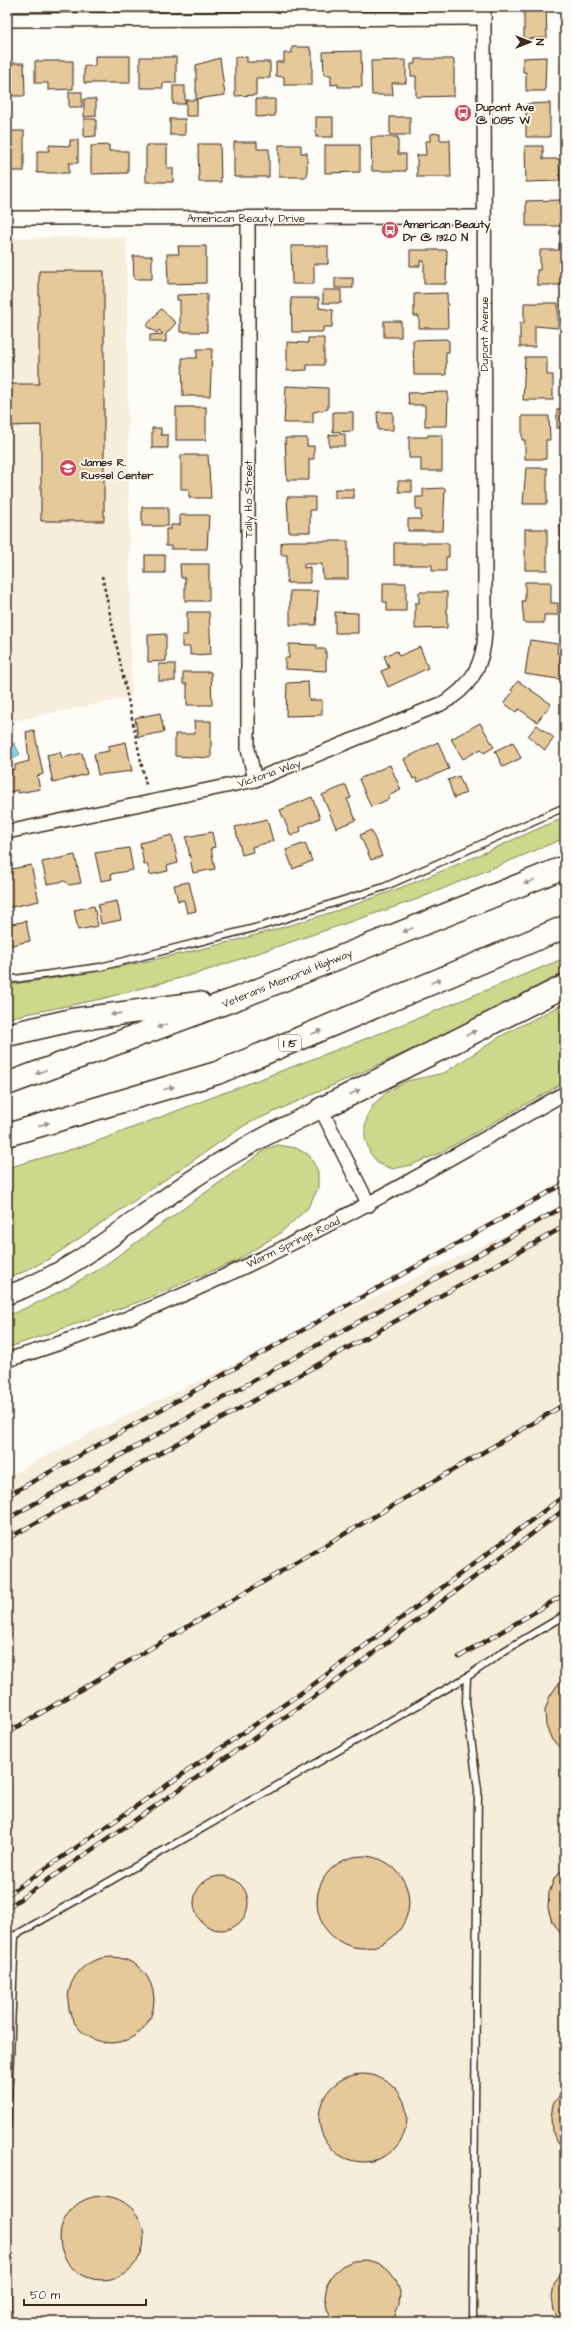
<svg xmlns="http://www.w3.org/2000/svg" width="572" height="2329" font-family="'Architects Daughter',sans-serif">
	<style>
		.built { fill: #f6eddb }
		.green { fill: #ccd88b; stroke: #848154 }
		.water { fill: #89d0eb; stroke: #6a8e99 }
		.building { fill: #e6c99a; stroke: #3b2a1e }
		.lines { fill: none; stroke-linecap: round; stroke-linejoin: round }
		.service-casing { stroke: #3b2a1e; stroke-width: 9 }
		.minor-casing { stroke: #3b2a1e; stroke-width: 16 }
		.secondary-casing { stroke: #3b2a1e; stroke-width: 21 }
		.motorway-casing { stroke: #3b2a1e; stroke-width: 25 }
		.path { stroke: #3b2a1e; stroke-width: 2.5; stroke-dasharray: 3 3; stroke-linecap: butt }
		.service { stroke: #fdfcf7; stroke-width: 6 }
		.minor { stroke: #fdfcf7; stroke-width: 13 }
		.secondary { stroke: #fdfcf7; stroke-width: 18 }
		.motorway { stroke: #fdfcf7; stroke-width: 22 }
		.rail-casing { stroke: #3b2a1e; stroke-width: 4.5 }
		.rail { stroke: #fdfcf7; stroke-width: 3; stroke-dasharray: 9; stroke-linecap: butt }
		.oneway { fill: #9c938a }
		.labels { text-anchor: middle; stroke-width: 3.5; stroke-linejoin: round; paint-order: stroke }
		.shield { fill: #fdfcf7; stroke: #75695f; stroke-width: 1 }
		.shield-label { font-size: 10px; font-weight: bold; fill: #3b2a1e }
		.poi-label { font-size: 11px; font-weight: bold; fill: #3b2a1e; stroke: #fdfcf7; text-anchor: start }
		.street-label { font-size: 11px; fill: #3b2a1e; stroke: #fdfcf7 }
	</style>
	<rect width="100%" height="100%" fill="#fdfcf7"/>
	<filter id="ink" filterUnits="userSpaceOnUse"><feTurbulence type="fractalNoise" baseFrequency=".025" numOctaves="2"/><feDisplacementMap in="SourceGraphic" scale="8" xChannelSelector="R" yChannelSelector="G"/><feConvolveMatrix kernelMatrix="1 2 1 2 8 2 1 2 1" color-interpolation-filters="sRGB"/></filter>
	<g filter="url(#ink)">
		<g class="built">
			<path d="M126 237 131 697 7 722V238Z"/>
			<path d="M565 1206V2322H7V1477L98 1429Z"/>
		</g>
		<g class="green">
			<path d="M565 817V838L418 899 199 973 101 999 7 1018V985C127 969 247 942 362 902 431 878 498 846 565 817Z"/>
			<path d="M565 958V977L473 1022 245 1125 49 1259 7 1280V1168L90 1144 391 1029Z"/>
			<path d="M565 1003V1082L438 1154 411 1165 393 1169 379 1164 370 1153 365 1138V1126L368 1114 374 1104 387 1092 407 1081 444 1073 501 1036Z"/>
			<path d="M278 1145 296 1148 309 1155 318 1171V1189L307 1209 279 1234 236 1261 144 1300 7 1348V1316L46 1299 98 1270 266 1149Z"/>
		</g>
		<path class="water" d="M14 743 20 754 7 762V747Z"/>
		<g class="building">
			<path d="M524 7H546L547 38 524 39Z"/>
			<path d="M292 47H310V51H312V85H284V77L276 76V62H284V53H292Z"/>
			<path d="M361 51 362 87H338V84L331 85V75H324L323 52Z"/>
			<path d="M95 56H130V83H84V66H95Z"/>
			<path d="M140 57H176V83H163V88H140Z"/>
			<path d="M235 57H247V62H270V78H256V95L235 96Z"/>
			<path d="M546 57 545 91H526V72H523V58Z"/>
			<path d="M220 58 225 95 196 99V65Z"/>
			<path d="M415 59H454V96L416 97V76H411V64H415Z"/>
			<path d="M406 60V83H392L393 95H372L371 61Z"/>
			<path d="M35 61H73V89L48 90V83H35Z"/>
			<path d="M7 63H24L25 96H7Z"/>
			<rect x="173" y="86" width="12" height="18"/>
			<rect x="69" y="92" width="13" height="15"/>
			<path d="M84 99H96V116L84 117Z"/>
			<path d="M256 99H275V116L256 117Z"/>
			<rect x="186" y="100" width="11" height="16"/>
			<path d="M550 103V137H526V104Z"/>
			<rect x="316" y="117" width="17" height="20"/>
			<rect x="390" y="117" width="20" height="18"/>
			<path d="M84 119H96V136L84 137Z"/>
			<rect x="170" y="119" width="15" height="16"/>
			<rect x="7" y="131" width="17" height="40"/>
			<path d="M440 133V140H450L451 177H417V155H426L425 141H430V134Z"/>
			<path d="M371 137H398V154H406V171H372Z"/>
			<path d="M70 140H78V163H69V173H37V151H49V145L70 146Z"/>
			<path d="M234 142H257V149H269V177H234Z"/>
			<path d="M198 144H220L221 182H199Z"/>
			<path d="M109 145V151H128V173L91 174V146Z"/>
			<path d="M146 145H167V168H173V182H146Z"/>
			<path d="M279 145H301V153H307V177H279Z"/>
			<path d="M325 145H360V172L325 173Z"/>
			<path d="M525 146H543V159H559L560 181 526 182Z"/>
			<path d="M562 200V226H526V201Z"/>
			<path d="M559 243H565V285H537V270H540V250H559Z"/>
			<path d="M178 246H206V283L168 284 167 254H179Z"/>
			<path d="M291 246H328V264H314V284H292Z"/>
			<path d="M410 250H447L446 284H424V261H420V266H410Z"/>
			<path d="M133 256H152V279H134Z"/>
			<path d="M39 271H104V521H41V425L7 426V384H39Z"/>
			<rect x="335" y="278" width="18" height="10"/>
			<rect x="323" y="290" width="18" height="13"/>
			<path d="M447 293 448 328H419V316H414V294Z"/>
			<path d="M207 294V332H180V300H177V295Z"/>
			<path d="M291 298H319V308L333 310 332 327H323V332H292Z"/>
			<path d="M524 303H558V328L535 326V347H520V323H524Z"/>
			<path d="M161 309 176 323 166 334V342H150V335L163 334 159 330 157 333 146 326Z"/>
			<rect x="384" y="321" width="17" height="16"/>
			<path d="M308 338H324V365H307V370L287 371V342L308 343Z"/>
			<path d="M446 339 449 341V352H446V375H414L413 340Z"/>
			<path d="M197 349H212L210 396H183L182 358H197Z"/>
			<path d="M525 357H547V375H553V400H523Z"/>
			<path d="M286 386 328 388V409L313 412V423H284Z"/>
			<path d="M448 392 447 426H425V405H409L408 393Z"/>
			<rect x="176" y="407" width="30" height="33"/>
			<rect x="557" y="409" width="8" height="19"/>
			<path d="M333 412H353V431L333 432Z"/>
			<path d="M377 412H393V430H378Z"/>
			<path d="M522 416H549L550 440H546V459H525V440H522Z"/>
			<path d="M152 428H161V435H168V448H152Z"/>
			<path d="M345 434V446H329V435Z"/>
			<path d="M428 435H442V471H421V458H409V437H428Z"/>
			<path d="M285 438H307V446H314V459H309V480H287Z"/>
			<path d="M181 455H208L211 498H189V489H181Z"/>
			<path d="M526 468H547V504H523Z"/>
			<path d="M398 481H412V492H399Z"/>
			<path d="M445 488 443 531H408V519H421V510H416V497H423V489Z"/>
			<rect x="335" y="489" width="19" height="9"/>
			<path d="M287 497H315V510H310V532H289Z"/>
			<path d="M560 500H565V520H561Z"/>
			<rect x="142" y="507" width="26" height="19"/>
			<path d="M180 515H209L207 549H171V546H166V529H171V525H180Z"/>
			<path d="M560 524H565V551H561Z"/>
			<rect x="525" y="529" width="22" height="41"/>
			<path d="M287 541H348V579H323L322 564H304V568L310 567V583H287V555H281V543Z"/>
			<path d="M394 543H446L449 545V557H446V571H432V565H394Z"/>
			<rect x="145" y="555" width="20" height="18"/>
			<path d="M180 564H209V601H185V578H181Z"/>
			<path d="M525 582H551V603H558V615H544V623H524L522 601H525Z"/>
			<path d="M383 583H406V611H387V602H383Z"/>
			<path d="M290 591H318L316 625H290Z"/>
			<path d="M419 592H447V628L415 629V603H419Z"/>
			<path d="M187 612H209L211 654 190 655V647H182V635H187Z"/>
			<path d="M335 612 358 613V633H335Z"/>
			<path d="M166 634V661L148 662V635Z"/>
			<path d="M530 640 558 644 557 653 561 654 560 663 565 664V680L525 674Z"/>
			<path d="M289 644 317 645V649H326V671L285 669V658H289Z"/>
			<path d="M420 647 428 668 388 687 381 671 389 668 384 656 397 651 399 656Z"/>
			<rect x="159" y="664" width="16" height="17"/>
			<path d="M183 672H211L212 705H187V684H183Z"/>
			<path d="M518 681 551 704 537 722 519 709 516 712 504 703 513 692 511 690Z"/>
			<path d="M308 682 309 700H322V715L286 716 287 683Z"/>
			<path d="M160 713 164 732 138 737 135 718Z"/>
			<path d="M194 721H211V758L175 756V734H195Z"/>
			<path d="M480 723 494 747 484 753 481 749 463 759 451 739Z"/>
			<path d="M537 725 554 738 545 750 528 736Z"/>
			<path d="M34 730 43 774 37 776 40 789 18 793V790L7 793V771L15 769V765L29 761 26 732Z"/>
			<path d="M126 742 132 771 98 775 94 754 109 751 108 746Z"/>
			<path d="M438 742 449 769 418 782 416 778 413 779 404 759Z"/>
			<path d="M513 742 521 758 503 767 495 751Z"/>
			<path d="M60 752 62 758 82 753 87 774 53 783 47 755Z"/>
			<path d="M390 765 401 790 388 796 389 799 371 807 359 779Z"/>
			<path d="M459 776 466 793 454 798 448 780Z"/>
			<path d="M346 785 351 798 347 799 356 820 336 828 322 795Z"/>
			<path d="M312 797 320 818 300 827 301 831 291 836 280 810Z"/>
			<path d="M267 819 273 841 252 847 253 852 242 855 235 827Z"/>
			<path d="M371 830 382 856 371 860 360 835Z"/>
			<path d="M212 832 215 847 211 848 215 869 193 873 186 837Z"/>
			<path d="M172 835 178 863 167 866 168 871 150 875 147 864 144 865 140 843Z"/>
			<path d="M305 843 312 861 293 869 286 850Z"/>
			<path d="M129 848 133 870 111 874 112 879 101 881 95 853Z"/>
			<path d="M75 855 81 883 69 885 65 881 47 884 42 862Z"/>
			<path d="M31 865 39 901 7 908V870Z"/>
			<path d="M189 882 196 911 187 913 184 900 178 901 174 885Z"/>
			<path d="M117 901 121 920 101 924 98 905Z"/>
			<path d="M94 906 98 926 78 930 74 910Z"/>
			<path d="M26 921 30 941 7 946V925Z"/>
			<path d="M565 1679V1752L552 1740 546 1726 545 1710 550 1696 559 1683Z"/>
			<circle cx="363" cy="1902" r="46"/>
			<path d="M565 1867V1937L552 1922 548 1908 549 1893 554 1879Z"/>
			<circle cx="221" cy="1903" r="27"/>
			<circle cx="111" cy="2000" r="43"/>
			<circle cx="363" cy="2118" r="44"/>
			<path d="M565 2089V2149L558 2143 552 2131 551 2118 553 2104Z"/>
			<circle cx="102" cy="2238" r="42"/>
			<path d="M366 2260 378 2263 388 2270 396 2280 400 2292 399 2305 395 2316 390 2322H335L327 2309 325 2297 327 2285 333 2274 342 2266 353 2261Z"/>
			<path d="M565 2269V2322H560L554 2311 552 2297 554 2284Z"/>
		</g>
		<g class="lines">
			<defs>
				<g id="service">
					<path d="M7 980 100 967 262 926 384 887 565 807"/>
					<path d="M467 1677 466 1702 478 1790 473 2322"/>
					<path d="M7 1940 467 1677 504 1651 565 1615"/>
					<path d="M7 2127 15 1935"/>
					<path d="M7 2252V2322"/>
				</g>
				<g id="minor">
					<path d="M7 20 484 18"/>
					<path d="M7 218 484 217"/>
					<path d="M248 218V749L255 780"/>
					<path d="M7 832 255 780 441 704C470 689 484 664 485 632L484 7"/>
					<path d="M321 1109 369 1205"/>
					<path d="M7 1360C206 1301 386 1195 565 1093"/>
				</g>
				<path id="secondary" d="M7 1295C76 1271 128 1223 187 1183 230 1154 273 1131 321 1109"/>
				<g id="motorway">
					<path d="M7 1035 72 1020 199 1003"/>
					<path d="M7 1084 238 998 565 867"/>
					<path d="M321 1109 565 986"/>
					<path d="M7 1135 217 1073 565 927"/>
				</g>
			</defs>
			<use href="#service" class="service-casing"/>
			<use href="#minor" class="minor-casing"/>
			<use href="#secondary" class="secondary-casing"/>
			<use href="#motorway" class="motorway-casing"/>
			<path class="path" d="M102 576 146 785"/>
			<use href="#service" class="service"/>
			<use href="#minor" class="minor"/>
			<use href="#secondary" class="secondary"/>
			<use href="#motorway" class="motorway"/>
			<defs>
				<g id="rail">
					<path d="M7 1496 565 1183"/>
					<path d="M7 1519 565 1206"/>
					<path d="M7 1539 565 1226"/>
					<path d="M459 1657 565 1594"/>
					<path d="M7 1733 565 1404"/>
					<path d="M7 1895 314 1684 565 1495"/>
					<path d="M7 1908 327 1688 565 1509"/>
				</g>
			</defs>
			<use href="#rail" class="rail-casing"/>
			<use href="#rail" class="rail"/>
		</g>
		<defs><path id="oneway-solid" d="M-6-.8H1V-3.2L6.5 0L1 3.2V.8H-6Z"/></defs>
		<g class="oneway">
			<use href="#oneway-solid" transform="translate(529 882) rotate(158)"/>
			<use href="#oneway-solid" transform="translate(408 930) rotate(158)"/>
			<use href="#oneway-solid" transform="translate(436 981) rotate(-23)"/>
			<use href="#oneway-solid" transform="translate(116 1014) rotate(172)"/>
			<use href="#oneway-solid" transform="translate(162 1026) rotate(159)"/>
			<use href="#oneway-solid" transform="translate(317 1032) rotate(-23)"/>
			<use href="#oneway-solid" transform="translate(471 1033) rotate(-27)"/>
			<use href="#oneway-solid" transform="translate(41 1072) rotate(159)"/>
			<use href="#oneway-solid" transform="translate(169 1088) rotate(-16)"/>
			<use href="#oneway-solid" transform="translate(355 1092) rotate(-27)"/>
			<use href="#oneway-solid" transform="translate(44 1124) rotate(-16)"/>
		</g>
	</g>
	<defs>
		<symbol id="bus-disc" viewBox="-11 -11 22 22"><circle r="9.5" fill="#d1495b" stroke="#fdfcf7"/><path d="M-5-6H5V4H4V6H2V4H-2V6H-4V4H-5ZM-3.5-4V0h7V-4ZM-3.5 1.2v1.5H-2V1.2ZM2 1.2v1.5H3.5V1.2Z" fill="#fff"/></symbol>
		<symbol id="school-disc" viewBox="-11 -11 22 22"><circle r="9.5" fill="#d1495b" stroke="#fdfcf7"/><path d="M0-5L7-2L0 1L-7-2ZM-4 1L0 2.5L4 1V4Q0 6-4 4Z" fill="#fff"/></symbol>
	</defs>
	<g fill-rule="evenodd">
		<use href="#bus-disc" x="453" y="103" width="20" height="20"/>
		<use href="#bus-disc" x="380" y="220" width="20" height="20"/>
		<use href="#school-disc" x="58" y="458" width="20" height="20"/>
	</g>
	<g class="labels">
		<rect class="shield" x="279" y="1035" width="22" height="16" rx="3"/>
		<g class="shield-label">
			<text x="290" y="1047">I 15</text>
		</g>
		<g class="poi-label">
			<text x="476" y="111">Dupont Ave<tspan x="476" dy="13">@ 1085 W</tspan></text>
			<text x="403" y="228">American Beauty<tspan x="403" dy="13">Dr @ 1320 N</tspan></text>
			<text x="81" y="466">James R.<tspan x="81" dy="13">Russel Center</tspan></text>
		</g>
		<g class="street-label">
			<text x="246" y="222">American Beauty Drive</text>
			<text transform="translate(484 334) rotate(-90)" y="4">Dupont Avenue</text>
			<text transform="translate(248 499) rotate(-90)" y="4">Tally Ho Street</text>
			<text transform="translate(269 773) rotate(-19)" y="4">Victoria Way</text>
			<text transform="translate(287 978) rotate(-22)" y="4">Veterans Memorial Highway</text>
			<text transform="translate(293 1242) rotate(-26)" y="4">Warm Springs Road</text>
		</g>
	</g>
	<rect width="572" height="2329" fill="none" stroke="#fdfcf7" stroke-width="24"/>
	<rect x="12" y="12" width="548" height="2305" fill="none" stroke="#3b2a1e" stroke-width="1.5" filter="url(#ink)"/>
	<g transform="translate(530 42) rotate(90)" stroke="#fdfcf7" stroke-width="3" paint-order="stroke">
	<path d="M0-3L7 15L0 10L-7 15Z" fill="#3b2a1e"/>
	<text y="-6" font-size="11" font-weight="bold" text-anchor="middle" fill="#3b2a1e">N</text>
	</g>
	<path d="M24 2299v6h122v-6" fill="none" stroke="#3b2a1e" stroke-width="2"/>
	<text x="30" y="2299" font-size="12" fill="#3b2a1e" stroke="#fdfcf7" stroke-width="3" paint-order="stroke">50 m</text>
</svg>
